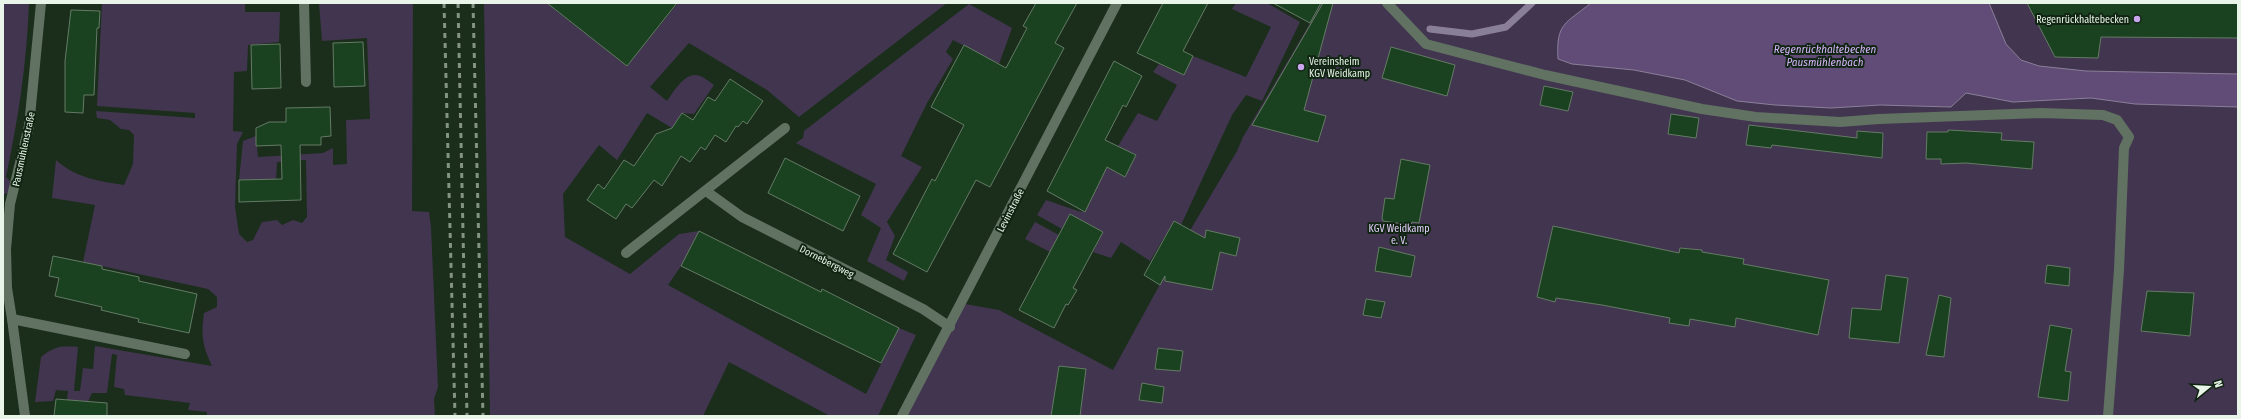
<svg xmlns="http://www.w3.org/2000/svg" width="2241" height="419" font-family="'Fira Sans Condensed',sans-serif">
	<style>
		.green { fill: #42354f }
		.water { fill: #614c77; stroke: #8a7f99 }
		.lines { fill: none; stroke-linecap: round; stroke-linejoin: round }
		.stream { stroke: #8a7f99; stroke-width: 7 }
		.building { fill: #1b4220; stroke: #647b65 }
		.service { stroke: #617262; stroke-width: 10 }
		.minor { stroke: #617262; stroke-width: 10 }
		.rail { stroke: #839484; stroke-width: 3; stroke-dasharray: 5 5; stroke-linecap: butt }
		.poi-dot { fill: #c9a5ee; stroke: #102412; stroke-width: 1.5 }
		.labels { text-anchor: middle; stroke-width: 4; stroke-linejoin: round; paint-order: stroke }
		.poi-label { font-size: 10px; fill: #e8f5e8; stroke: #102412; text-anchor: end }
		.street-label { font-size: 10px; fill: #e8f5e8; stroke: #102412 }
		.park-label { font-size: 10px; fill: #e4d0fb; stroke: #102412 }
		.water-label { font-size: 11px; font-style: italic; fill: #d6b4fa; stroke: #102412 }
	</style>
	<rect width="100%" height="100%" fill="#1a2e1b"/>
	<g class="green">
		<path d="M3 3H29C27 62 18 120 6 177L11 182 9 192 3 195Z"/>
		<path d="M102 3H245V12H280L279 42 248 45 247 71 234 72 233 131 243 132 237 144 235 207 239 234 247 242 253 240 262 222 277 220 282 225 293 220 302 223 307 217 306 160 277 162 276 182 239 180 243 141 256 136 258 157 323 153 333 148V165L347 164 346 120 370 119 367 38 322 41 319 3H413L412 211 429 212 431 227 438 387 434 399 435 416H207V412L188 410 190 403 125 395 124 389 114 387 117 355 112 354 107 393H92L88 402 67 400 68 391 56 390 53 401 35 402 41 357C53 347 62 345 78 347L74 391H80L83 368 93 369 95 346 212 366C202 345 201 336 204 313L217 307V297L208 289 83 262 95 205 52 198 56 160C76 178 98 181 124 185L133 164 134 135 129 130 121 129 110 120 97 118 96 111 195 118V113L97 106Z"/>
		<path d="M484 3H558L554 9 627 66 678 3H947L799 117 767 90 689 43 650 87 667 101C674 91 686 70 700 76 705 78 710 82 714 85L694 114 682 113 672 128 647 113 617 160 599 145 563 194 565 237 630 274 679 234 699 231 681 266 668 285 866 394 899 328 916 335 878 416H830L729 362 703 416H490Z"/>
		<path d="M1236 3H1267L1300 22 1262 101 1246 95 1232 115 1181 225 1174 221 1150 261 1121 242 1111 258 1093 252 1103 232 1070 214 1062 229 1037 215 1046 200 1078 211 1085 212 1095 161 1125 177 1136 155 1118 146 1138 113 1157 121 1177 85 1153 72 1159 64 1184 75 1193 56 1246 77 1271 27 1232 9Z"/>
		<path d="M1322 3H2238V416H904L965 304 999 310 1113 370 1182 244 1237 151 1243 137Z"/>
		<path d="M969 4 1012 28 999 64 953 40 946 52 953 59 927 103 901 156 922 167 887 222 895 236 886 260 908 272 904 281 867 261 881 228 861 215 876 184 796 143 803 138 804 131Z"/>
		<path d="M1035 222 1059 235 1050 252 1025 239Z"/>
	</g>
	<path class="water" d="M1591 3H1989L2006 44 2021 60 2039 66 2086 71 2238 74V107L2135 104 2091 98 2013 102 1966 93 1951 107 1880 105 1831 108 1775 105 1737 101 1685 80 1634 70 1572 64 1558 59C1556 23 1565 24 1591 3Z"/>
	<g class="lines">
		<path class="stream" d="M1430 29 1472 34 1506 27 1532 3"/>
	</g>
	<g class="building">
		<path d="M547 3H677L627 66Z"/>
		<path d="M1036 3H1077L1055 43 1064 48 990 187 976 180 927 272 893 254 932 179 935 181 964 125 931 107 964 45 1006 68 1027 28 1023 26Z"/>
		<path d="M1163 3H1208L1183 51 1193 56 1184 75 1137 53Z"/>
		<path d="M1273 3H1321L1310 23Z"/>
		<path d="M1323 3H1333L1304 110 1326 116 1318 142 1252 125Z"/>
		<path d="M2027 3H2238V38L2101 37 2098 58 2055 57Z"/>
		<path d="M71 10 100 11 99 28H97L94 95H84L83 113 65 112V61Z"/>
		<path d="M363 42 365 86 334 87 333 43Z"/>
		<path d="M280 44 281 88 252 89 251 45Z"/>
		<path d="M1391 47 1455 65 1447 96 1382 78Z"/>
		<path d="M1114 61 1142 76 1126 107 1123 105 1105 140 1136 155 1125 177 1107 167 1085 212 1047 191Z"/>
		<path d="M730 79 763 101 747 124 743 121 738 127 736 126 726 142 715 135 705 150 701 147 690 162 681 156 662 186 654 180 632 208 626 204 616 219 587 200 598 184 604 189 624 160 634 166 656 134 672 128 682 113 693 120 708 97 715 101Z"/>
		<path d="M1544 86 1573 92 1568 111 1540 105Z"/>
		<path d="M330 107 331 136 321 137V145H300L301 200 239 202V180L282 179 281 145 256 146V128L269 122H286V108Z"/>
		<path d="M1671 114 1699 118 1696 138 1668 134Z"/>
		<path d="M1749 125 1857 138V131L1883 133 1882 158 1772 145 1771 148 1746 145Z"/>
		<path d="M1948 130 2002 133 2001 140 2034 142 2032 169 1966 163 1941 164V159H1926L1927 132H1948Z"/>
		<path d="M785 158 860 196 843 231 768 193Z"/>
		<path d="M1401 159 1430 165 1419 223 1412 222 1411 225 1383 221 1382 218 1385 198 1394 199Z"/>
		<path d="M1070 214 1103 232 1073 288 1077 290 1068 305 1066 304 1054 328 1019 310Z"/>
		<path d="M1174 221 1205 238 1206 230 1240 238 1236 256 1220 252 1212 290 1165 281V276L1160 285 1144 275Z"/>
		<path d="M1553 226 1679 253 1680 248 1702 250V252L1744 259 1743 264 1829 280 1818 335 1736 318 1735 327 1690 319 1689 326 1669 323 1670 318 1602 305 1556 298 1555 302 1537 297Z"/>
		<path d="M699 231 821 292 822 289 899 328 881 363 681 266Z"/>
		<path d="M1379 247 1415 256 1411 277 1375 271Z"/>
		<path d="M53 256 102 266V269L139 277V281L197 294 189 333 138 322 139 319 101 310 102 307 55 296 59 278 49 276Z"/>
		<path d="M2047 265 2070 268 2069 286 2045 283Z"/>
		<path d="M1886 275 1908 278 1899 343 1849 338 1852 308 1881 310Z"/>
		<path d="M2147 291 2194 293 2190 336 2141 331Z"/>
		<path d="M1939 295 1951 298 1944 357 1926 355Z"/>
		<path d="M1366 299 1385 302 1381 318 1363 315Z"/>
		<path d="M2050 325 2072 329 2065 371 2071 372 2068 401 2038 397Z"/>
		<path d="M1158 348 1183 351 1180 371 1155 369Z"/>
		<path d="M1059 366 1086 369 1080 416H1051Z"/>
		<path d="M1142 383 1164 387 1162 403 1139 400Z"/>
		<path d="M56 399 107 403V416H54Z"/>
	</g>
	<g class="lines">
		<path class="service" d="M1387 3 1426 44 1545 75 1702 109 1756 117 1840 122 1879 119 2041 113 2103 115 2117 120 2129 137 2124 148 2119 270 2108 416"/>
		<g class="minor">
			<path d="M304 3 306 82"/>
			<path d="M706 191 742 217 923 309 950 327"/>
			<path d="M626 253 785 128"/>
			<path d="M12 319 7 288 6 249 10 204 29 126 41 3"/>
			<path d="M25 416 12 319 185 354"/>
			<path d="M902 416 1117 3"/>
		</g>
		<g class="rail">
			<path d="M444 3 455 416"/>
			<path d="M458 3 467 416"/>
			<path d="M473 3 483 416"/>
		</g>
	</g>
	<g class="poi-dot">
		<circle cx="2137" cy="19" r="4"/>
		<circle cx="1301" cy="67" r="4"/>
	</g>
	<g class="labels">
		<g class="poi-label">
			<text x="2129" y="23">Regenrückhaltebecken</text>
			<text x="1309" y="65" text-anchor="start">Vereinsheim<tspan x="1309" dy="12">KGV Weidkamp</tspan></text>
		</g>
		<g class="street-label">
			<text transform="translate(23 149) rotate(-78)" y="4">Pausmühlenstraße</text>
			<text transform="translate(1010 210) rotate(-63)" y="4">Levinstraße</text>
			<text transform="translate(827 261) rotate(27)" y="4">Dornebergweg</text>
		</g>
		<g class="park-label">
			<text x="1399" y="232">KGV Weidkamp<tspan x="1399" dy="12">e. V.</tspan></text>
		</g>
		<g class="water-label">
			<text x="1825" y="53">Regenrückhaltebecken<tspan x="1825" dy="13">Pausmühlenbach</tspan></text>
		</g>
	</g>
	<rect width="2241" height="419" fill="none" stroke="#e8f5e8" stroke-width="8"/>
	<g transform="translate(2209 387) rotate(72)" stroke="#102412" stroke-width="3" paint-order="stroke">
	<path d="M0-3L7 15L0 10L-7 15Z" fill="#e8f5e8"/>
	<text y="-6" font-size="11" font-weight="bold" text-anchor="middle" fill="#e8f5e8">N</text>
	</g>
</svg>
